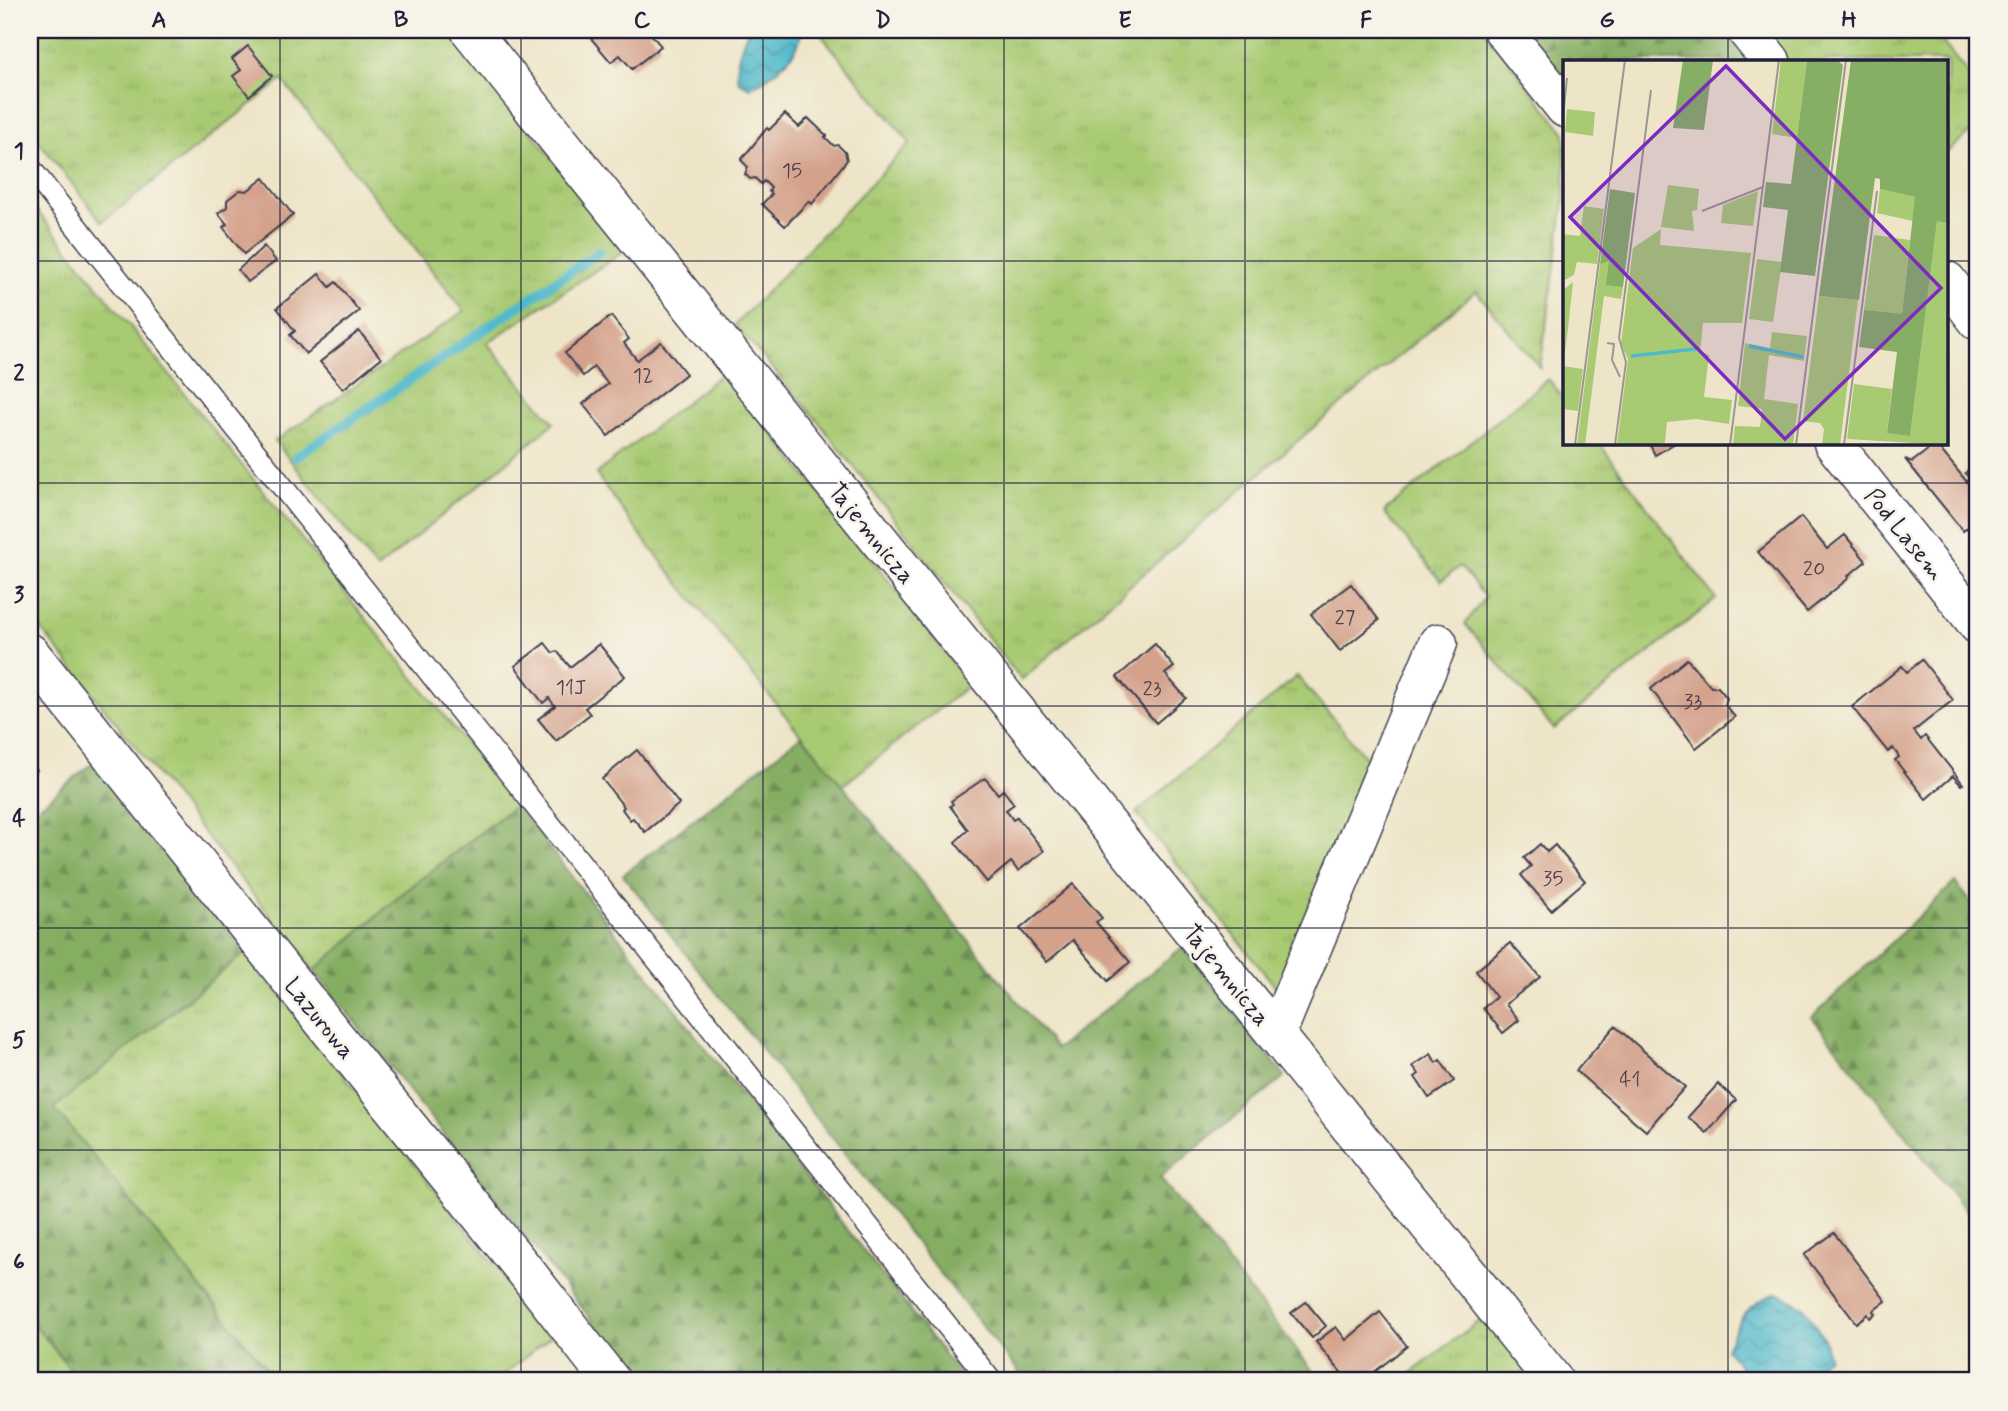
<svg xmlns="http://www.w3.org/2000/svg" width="2008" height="1411" font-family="Mynerve,sans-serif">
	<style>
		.grass { fill: url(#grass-tufts); stroke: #657656; stroke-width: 2 }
		.forest { fill: url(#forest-firs); stroke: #546850; stroke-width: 2 }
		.water { fill: url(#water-waves); stroke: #386e84; stroke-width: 2 }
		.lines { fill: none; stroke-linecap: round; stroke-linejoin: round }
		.stream { stroke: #4fbacc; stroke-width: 10 }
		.building { fill: #d4a18b }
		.lane-casing { stroke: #413f50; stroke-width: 24 }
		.street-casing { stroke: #413f50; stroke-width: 41 }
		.lane { stroke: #fff; stroke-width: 21 }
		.street { stroke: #fff; stroke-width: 38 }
		.grid { fill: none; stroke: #22223b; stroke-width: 2; stroke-opacity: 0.55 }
		.labels { text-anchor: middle; stroke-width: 5; stroke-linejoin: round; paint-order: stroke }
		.number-label { font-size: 21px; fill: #4e424f }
		.street-label { font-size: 24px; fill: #22223b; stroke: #f7f3e8 }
		.inset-river { fill: none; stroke: #4fbacc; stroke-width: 3.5 }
		.inset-road { fill: none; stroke: #9c9790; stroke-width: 2 }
		.view { fill: #7b2cbf; fill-opacity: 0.15; stroke: #7b2cbf; stroke-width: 3.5 }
		.inset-edge { fill: none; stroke: #22223b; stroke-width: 3.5 }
		.neatline { fill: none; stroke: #22223b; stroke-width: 2.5 }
		.grid-label { font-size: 23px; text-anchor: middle; font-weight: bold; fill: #22223b }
	</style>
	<defs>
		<pattern id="grass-tufts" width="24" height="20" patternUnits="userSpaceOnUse" patternTransform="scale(1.75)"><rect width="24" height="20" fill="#a8ca72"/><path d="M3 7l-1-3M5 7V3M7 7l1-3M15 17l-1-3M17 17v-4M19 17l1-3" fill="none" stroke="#90ad64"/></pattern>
		<pattern id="forest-firs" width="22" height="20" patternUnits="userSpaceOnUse" patternTransform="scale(1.75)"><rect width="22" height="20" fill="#86ae64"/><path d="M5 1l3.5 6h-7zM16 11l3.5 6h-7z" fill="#6d8d54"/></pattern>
		<pattern id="water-waves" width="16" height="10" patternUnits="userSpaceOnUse" patternTransform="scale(1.75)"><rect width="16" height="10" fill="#4fbacc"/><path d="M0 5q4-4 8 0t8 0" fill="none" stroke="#4197a7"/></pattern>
	</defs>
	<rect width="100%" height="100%" fill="#f7f3e8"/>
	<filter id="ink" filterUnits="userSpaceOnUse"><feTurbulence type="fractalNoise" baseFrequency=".0143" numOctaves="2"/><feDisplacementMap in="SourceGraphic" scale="14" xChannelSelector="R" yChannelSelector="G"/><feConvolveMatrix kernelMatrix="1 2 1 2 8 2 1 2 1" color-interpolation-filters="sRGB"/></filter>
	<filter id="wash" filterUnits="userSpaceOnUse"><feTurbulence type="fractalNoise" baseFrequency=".00686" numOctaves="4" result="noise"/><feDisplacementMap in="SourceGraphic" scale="28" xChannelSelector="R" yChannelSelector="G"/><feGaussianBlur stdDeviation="1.57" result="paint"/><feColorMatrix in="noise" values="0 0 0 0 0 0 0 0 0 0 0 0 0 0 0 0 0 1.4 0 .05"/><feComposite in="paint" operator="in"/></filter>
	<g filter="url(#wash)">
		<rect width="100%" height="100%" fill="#eee5c8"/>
		<g class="grass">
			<path d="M30 30H241L242 32 245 30H449L626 250 487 343 554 423 377 569 275 441 464 311 282 80 102 222 30 130Z"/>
			<path d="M817 30H1484L1565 133V196L1540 368 1476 291 1295 443 1021 680 817 420 735 325 910 143Z"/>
			<path d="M1764 30H1933L1978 87V126L1947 152V61H1788Z"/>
			<path d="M30 202 516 805 402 894 314 971 30 615Z"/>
			<path d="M724 372 970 684 842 786 641 536 596 474Z"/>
			<path d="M1548 379 1565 400V443H1599L1716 599 1554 729 1465 624 1485 597 1460 566 1441 581 1384 512Z"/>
			<path d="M1297 676 1374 767 1283 996 1136 813Z"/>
			<path d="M246 952 551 1336 496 1381H277L53 1108Z"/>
			<path d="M1483 1318 1534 1381H1401Z"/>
			<path d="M30 1319 80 1381H30Z"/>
		</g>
		<g class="forest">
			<path d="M1522 30H1732L1757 61H1565V83Z"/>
			<path d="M802 735 1056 1049 1183 947 1285 1076 1160 1178 1321 1381H1026L623 875Z"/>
			<path d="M94 762 246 952 54 1108 277 1381H80L30 1319V814Z"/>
			<path d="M516 805 965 1381H640L314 971 402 894Z"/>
			<path d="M1955 882 1978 911V1226L1812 1017Z"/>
		</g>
		<g class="water">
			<path d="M748 30H801C801 55 771 77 750 88L739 82C734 63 741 47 748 30Z"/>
			<path d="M1778 1293 1803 1307 1825 1340 1828 1357C1795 1384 1794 1381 1752 1381L1726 1349C1738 1321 1747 1303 1778 1293Z"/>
		</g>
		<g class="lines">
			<path class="stream" d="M296 457 599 252"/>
		</g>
		<g id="blocks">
			<g class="building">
				<path d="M584 30H652L649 32 661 46 632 69 620 55 611 62Z"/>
				<path d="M248 46 272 76 249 96 233 76 241 70 232 59Z"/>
				<path d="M785 114 799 127 808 118 827 136 825 137 834 146 838 145 845 152 847 160 812 204 809 201 785 226 762 204 772 194 769 191 771 188 764 181 761 184 755 178 750 179 745 174 748 167 741 160 767 128 769 130Z"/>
				<path d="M264 178 293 215 244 254 223 227 227 224 218 213 227 207V200L240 190 247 191Z"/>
				<path d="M264 246 276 261 248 282 238 270Z"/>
				<path d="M319 274 330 287 336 282 359 311 306 354 290 335 295 331 277 308Z"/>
				<path d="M611 316 629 339 624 343 637 360 661 342 686 374 608 436 583 404 608 384 594 367 583 376 565 353Z"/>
				<path d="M359 331 381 358 343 389 320 362Z"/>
				<path d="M1649 443H1675L1655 455Z"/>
				<path d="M1932 443H1935L1967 482 1970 479 1965 473 1978 462V519L1963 531 1905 459 1912 462 1933 446Z"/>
				<path d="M1801 517 1827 549 1845 535 1866 561 1848 576 1849 578 1807 612 1758 552Z"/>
				<path d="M1351 584 1379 620 1340 651 1311 614Z"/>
				<path d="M545 643 553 653 557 651 570 667 599 644 625 676 585 708 590 714 556 741 538 719 555 706 549 698 543 703 515 666Z"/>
				<path d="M1155 644 1174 667 1165 674 1186 698 1156 723 1117 677Z"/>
				<path d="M1687 659 1711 687H1718L1727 698 1725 705 1735 717 1696 748 1651 689Z"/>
				<path d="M1922 660 1953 700 1914 731 1921 740 1925 736 1963 784 1961 785 1953 776 1926 799 1895 760 1899 757 1893 748 1888 752 1852 707 1902 666 1907 672Z"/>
				<path d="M637 750 679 804 645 832 633 818 630 820 622 809 624 807 602 779Z"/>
				<path d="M30 761 37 770 30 776Z"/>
				<path d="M985 778 998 794 1003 790 1014 804 1006 810 1013 820 1017 817 1044 851 1018 871 1011 862 987 882 955 842 968 830 950 806 953 804 951 801Z"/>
				<path d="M1540 844 1547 852 1555 845 1585 881 1551 910 1521 875 1531 866 1524 858Z"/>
				<path d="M1073 884 1102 918 1096 922 1130 962 1108 981 1073 940 1047 962 1020 929Z"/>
				<path d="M1510 943 1540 977 1506 1004 1519 1020 1503 1033 1483 1008 1496 997 1476 971Z"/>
				<path d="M1615 1026 1685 1087 1646 1131 1576 1071Z"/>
				<path d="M1431 1054 1436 1063 1440 1060 1454 1081 1429 1098 1415 1077 1419 1074 1413 1066Z"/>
				<path d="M1718 1084 1736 1100 1707 1133 1688 1117Z"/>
				<path d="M1834 1233 1886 1301 1873 1311 1875 1314 1870 1318 1868 1314 1856 1323 1804 1255Z"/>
				<path d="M1306 1302 1326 1326 1312 1338 1291 1313Z"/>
				<path d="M1380 1312 1407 1346 1363 1381H1348L1316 1342 1336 1327 1346 1340Z"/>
			</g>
		</g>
	</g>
	<g filter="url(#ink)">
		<use href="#blocks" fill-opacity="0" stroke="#413f50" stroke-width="2"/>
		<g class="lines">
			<defs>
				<path id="lane" d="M30 168 991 1381"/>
				<g id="street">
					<path d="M470 30 1554 1381"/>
					<path d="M1503 30 1565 108"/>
					<path d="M1746 30 1771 61"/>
					<path d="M1947 281 1978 321"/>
					<path d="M1833 443 1978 625"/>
					<path d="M30 653 330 1030 527 1273 611 1381"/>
					<path d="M1276 1035 1438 643"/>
				</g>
			</defs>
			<use href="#lane" class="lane-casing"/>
			<use href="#street" class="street-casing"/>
			<use href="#lane" class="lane"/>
			<use href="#street" class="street"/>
		</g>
	</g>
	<path class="grid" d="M280 30V1381M521 30V1381M763 30V1381M1004 30V1381M1245 30V1381M1487 30V1381M1728 30V61M30 261H1565M1947 261H1978M1728 443V1381M30 483H1978M30 706H1978M30 928H1978M30 1150H1978"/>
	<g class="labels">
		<g class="number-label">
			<text x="792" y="177">15</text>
			<text x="643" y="382">12</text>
			<text x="1814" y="575">20</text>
			<text x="1345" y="624">27</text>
			<text x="571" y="694">11J</text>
			<text x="1152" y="695">23</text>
			<text x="1693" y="708">33</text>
			<text x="1553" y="885">35</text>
			<text x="1630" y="1086">41</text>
		</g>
		<g class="street-label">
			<text transform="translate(872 533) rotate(51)" y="8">Tajemnicza</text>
			<text transform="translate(1905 534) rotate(51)" y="8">Pod Lasem</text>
			<text transform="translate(1227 975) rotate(51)" y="8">Tajemnicza</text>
			<text transform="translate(320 1018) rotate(51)" y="8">Lazurowa</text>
		</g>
	</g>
	<g transform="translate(1563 60)">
		<rect width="385" height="385" fill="#eee5c8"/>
		<path d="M218 0H244L234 78 209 74ZM4 49 32 52 30 76 2 72ZM105 125 136 129 134 150 129 151 131 171 98 167ZM317 129 353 137 350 161 314 153ZM195 131 190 166 158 163 160 145ZM21 146 41 149 34 204 14 202 11 215 0 221V174L17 176ZM374 160 385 163V385L284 379 291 324 329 329 324 372 347 375ZM98 169 97 185 188 193 179 263H140L137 292 146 295 141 337 169 340 166 364 133 359 104 362 102 382 97 385H54L65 299 58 284 70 188ZM311 175 347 180 339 255 301 250ZM194 199 219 202 210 262 186 259ZM46 200 60 227 58 239 41 236 22 385H14L37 204ZM10 222 5 269 0 306V230ZM256 236 295 240 277 385H259L261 369 257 363 240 361ZM209 272 244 276 241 301 206 295 201 339 235 344 230 385H170L172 366 197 367 199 349 175 346 182 283 207 288ZM0 306 20 309 15 351 0 349Z" fill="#a8ca72"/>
		<path d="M120 0H150L141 70 110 68ZM244 0H274L280 5 252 216 217 212 225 150 200 147 203 122 228 124ZM288 0H385V163L374 161 347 376 324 373 334 292 296 287 301 250 339 254 352 137 317 129V119L312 118 296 240 256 236ZM47 129 72 133 60 227 43 225 46 201 37 204Z" fill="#86ae64"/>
		<path class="inset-river" d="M186 286 240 297M68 296 133 289"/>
		<path class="inset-road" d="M0 57 4 18M139 151 200 127M44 283 51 284 49 300 57 317M12 385 62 0M52 385 63 302 56 278 88 30M167 385 216 0M233 385 283 0M281 385 314 131"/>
		<path class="view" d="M163 6 378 228 222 379 7 157Z"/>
		<rect width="385" height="385" class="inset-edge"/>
	</g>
	<rect width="2008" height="1411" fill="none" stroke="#f7f3e8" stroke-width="77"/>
	<rect x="38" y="38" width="1931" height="1334" class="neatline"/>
	<g class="grid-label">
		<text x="159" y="27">A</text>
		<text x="401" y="27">B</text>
		<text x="642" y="27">C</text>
		<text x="883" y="27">D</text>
		<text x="1125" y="27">E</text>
		<text x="1366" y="27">F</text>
		<text x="1607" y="27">G</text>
		<text x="1849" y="27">H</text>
		<text x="19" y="158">1</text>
		<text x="19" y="380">2</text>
		<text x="19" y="602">3</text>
		<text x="19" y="825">4</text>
		<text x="19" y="1047">5</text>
		<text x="19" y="1269">6</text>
	</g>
</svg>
